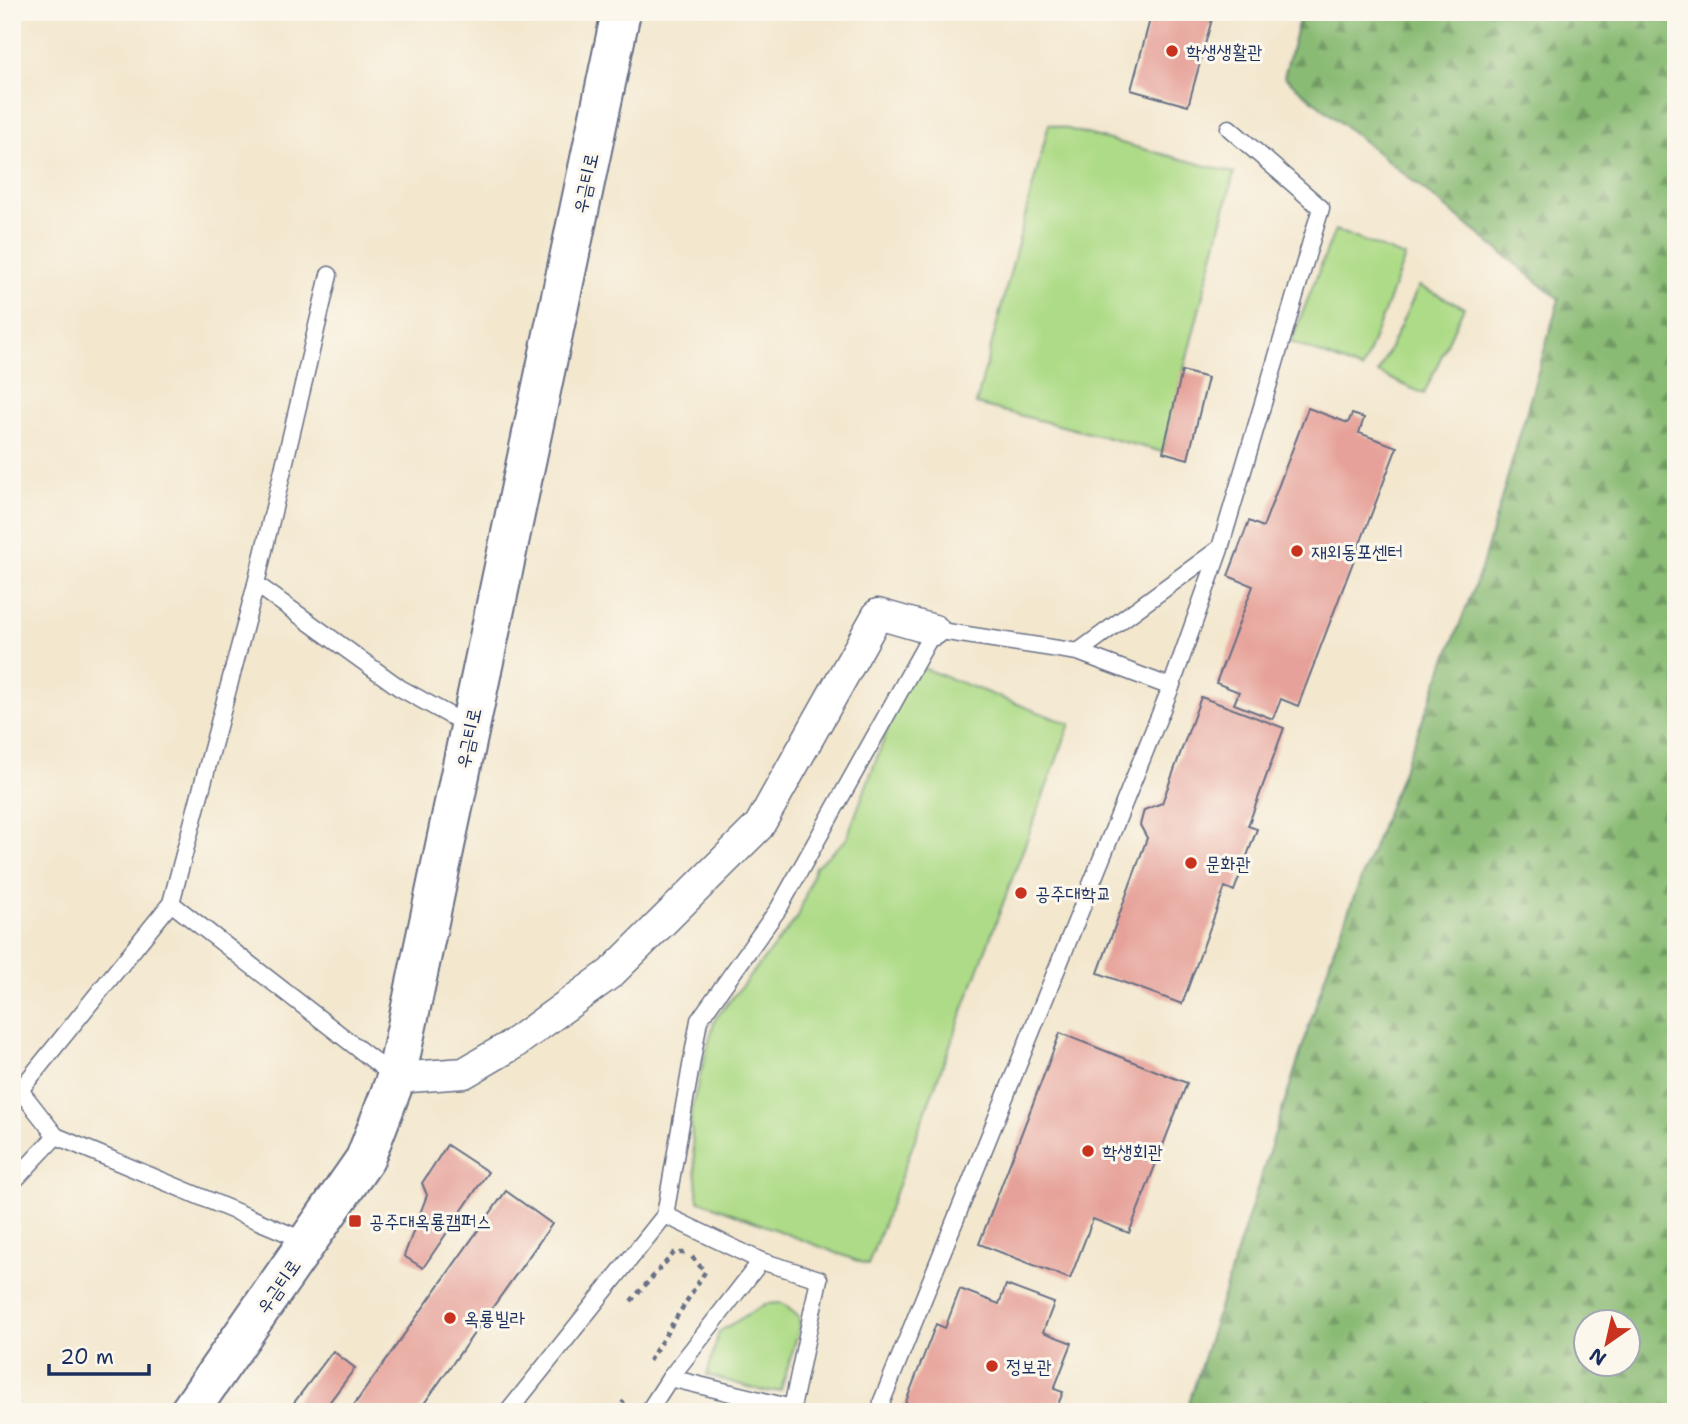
<svg xmlns="http://www.w3.org/2000/svg" width="1688" height="1424" font-family="'Shantell Sans','Poor Story',sans-serif">
	<style>
		.forest { fill: url(#forest-firs); stroke: #527569; stroke-width: 2; fill-rule: evenodd }
		.green { fill: #aedb87; stroke: #648572; stroke-width: 2 }
		.building { fill: #e6a29a }
		.lines { fill: none; stroke-linecap: round; stroke-linejoin: round }
		.service-casing { stroke: #676f85; stroke-width: 19 }
		.minor-casing { stroke: #676f85; stroke-width: 33 }
		.secondary-casing { stroke: #676f85; stroke-width: 42 }
		.path { stroke: #676f85; stroke-width: 4.5; stroke-dasharray: 5 5; stroke-linecap: butt }
		.service { stroke: #fff; stroke-width: 16 }
		.minor { stroke: #fff; stroke-width: 30 }
		.secondary { stroke: #fff; stroke-width: 38 }
		.poi-dot { fill: #c8321e; stroke: #fbf7ec; stroke-width: 2.5 }
		.labels { text-anchor: middle; stroke-width: 6; stroke-linejoin: round; paint-order: stroke }
		.poi-label { font-size: 19px; fill: #1b2f5e; stroke: #fbf7ec; text-anchor: start }
		.street-label { font-size: 19px; fill: #1b2f5e; stroke: #fbf7ec }
	</style>
	<defs>
		<pattern id="forest-firs" width="22" height="20" patternUnits="userSpaceOnUse" patternTransform="scale(1.75)"><rect width="22" height="20" fill="#8abb74"/><path d="M5 1l3.5 6h-7zM16 11l3.5 6h-7z" fill="#709862"/></pattern>
	</defs>
	<rect width="100%" height="100%" fill="#fbf7ec"/>
	<filter id="ink" filterUnits="userSpaceOnUse"><feTurbulence type="fractalNoise" baseFrequency=".0143" numOctaves="2"/><feDisplacementMap in="SourceGraphic" scale="14" xChannelSelector="R" yChannelSelector="G"/><feConvolveMatrix kernelMatrix="1 2 1 2 8 2 1 2 1" color-interpolation-filters="sRGB"/></filter>
	<filter id="wash" filterUnits="userSpaceOnUse"><feTurbulence type="fractalNoise" baseFrequency=".00686" numOctaves="4" result="noise"/><feDisplacementMap in="SourceGraphic" scale="28" xChannelSelector="R" yChannelSelector="G"/><feGaussianBlur stdDeviation="1.57" result="paint"/><feColorMatrix in="noise" values="0 0 0 0 0 0 0 0 0 0 0 0 0 0 0 0 0 1.4 0 .05"/><feComposite in="paint" operator="in"/></filter>
	<g filter="url(#wash)">
		<rect width="100%" height="100%" fill="#f3e7ce"/>
		<path class="forest" d="M1301 12H1676V1412H1186L1333 951 1481 569 1559 299 1284 77ZM1586 1322H1628V1364H1586Z"/>
		<g class="green">
			<path d="M1049 124 1234 173 1163 452 976 404Z"/>
			<path d="M1335 230 1405 257 1362 370 1291 342Z"/>
			<path d="M1419 286 1464 307 1424 394 1378 373Z"/>
			<path d="M912 664 1070 724 868 1265 698 1200 690 1114 715 1019 798 917 815 867 846 840Z"/>
			<path d="M782 1303 798 1316 800 1326 781 1390 766 1392 707 1375 719 1332 765 1304Z"/>
		</g>
		<g id="blocks">
			<g class="building">
				<path d="M1152 12H1214L1188 106 1131 90Z"/>
				<path d="M1182 371 1208 378 1188 459 1163 452Z"/>
				<path d="M1308 408 1348 423 1352 414 1364 418 1359 433 1397 447 1298 706 1281 699 1273 719 1234 704 1239 692 1216 683 1253 586 1228 576 1249 521 1263 527Z"/>
				<path d="M1201 697 1284 728 1248 826 1257 829 1234 891 1225 887 1182 1004 1098 973 1147 838 1140 825 1144 810 1162 803Z"/>
				<path d="M1060 1033 1187 1083 1129 1233 1093 1219 1070 1279 979 1244Z"/>
				<path d="M447 1145 488 1172 423 1268 404 1256 427 1195 422 1183Z"/>
				<path d="M506 1191 552 1224 418 1412H349Z"/>
				<path d="M1006 1285 1054 1303 1043 1332 1072 1343 1054 1389 1063 1392 1055 1412H902L936 1324 945 1328 960 1289 999 1304Z"/>
				<path d="M333 1351 355 1368 322 1412H287Z"/>
			</g>
		</g>
	</g>
	<g filter="url(#ink)">
		<use href="#blocks" fill-opacity="0" stroke="#676f85" stroke-width="2"/>
		<g class="lines">
			<defs>
				<g id="service">
					<path d="M256 584 400 688 469 726"/>
					<path d="M1078 652 1171 687 1220 549"/>
					<path d="M171 903 396 1078"/>
					<path d="M12 1080 56 1136 308 1242"/>
					<path d="M12 1100 171 903 256 584 329 275"/>
					<path d="M12 1183 56 1136"/>
					<path d="M670 1378 761 1261"/>
					<path d="M508 1412 665 1215 699 1020 779 908 934 630 1078 652 1220 548 1321 208 1229 128"/>
					<path d="M648 1412 670 1378 792 1408 819 1279 761 1261 665 1215"/>
					<path d="M881 1412 882 1401 1171 687"/>
				</g>
				<path id="minor" d="M396 1078 464 1073 512 1045 611 973 759 826 878 614 934 630"/>
				<path id="secondary" d="M189 1412 365 1159 396 1078 621 12"/>
			</defs>
			<use href="#service" class="service-casing"/>
			<use href="#minor" class="minor-casing"/>
			<use href="#secondary" class="secondary-casing"/>
			<g class="path">
				<path d="M631 1301 674 1253H685"/>
				<path d="M649 1361 705 1272 692 1257"/>
				<path d="M617 1412 624 1401"/>
			</g>
			<use href="#service" class="service"/>
			<use href="#minor" class="minor"/>
			<use href="#secondary" class="secondary"/>
		</g>
	</g>
	<g class="poi-dot">
		<circle cx="1172" cy="51" r="7"/>
		<circle cx="1297" cy="551" r="7"/>
		<circle cx="1191" cy="863" r="7"/>
		<circle cx="1021" cy="893" r="7"/>
		<circle cx="1088" cy="1151" r="7"/>
		<rect x="348" y="1214" width="14" height="14" rx="3.5"/>
		<circle cx="450" cy="1318" r="7"/>
		<circle cx="992" cy="1366" r="7"/>
	</g>
	<g class="labels">
		<g class="poi-label">
			<text x="1186" y="58">학생생활관</text>
			<text x="1311" y="558">재외동포센터</text>
			<text x="1205" y="870">문화관</text>
			<text x="1035" y="900">공주대학교</text>
			<text x="1102" y="1158">학생회관</text>
			<text x="369" y="1228">공주대옥룡캠퍼스</text>
			<text x="464" y="1325">옥룡빌라</text>
			<text x="1006" y="1373">정보관</text>
		</g>
		<g class="street-label">
			<text transform="translate(585 183) rotate(-78)" y="7">우금티로</text>
			<text transform="translate(468 738) rotate(-78)" y="7">우금티로</text>
			<text transform="translate(278 1286) rotate(-55)" y="7">우금티로</text>
		</g>
	</g>
	<rect width="1688" height="1424" fill="none" stroke="#fbf7ec" stroke-width="42"/>
	<g transform="translate(1607 1343) rotate(214)"><circle r="33" fill="#fbf7ec" stroke="#a1a7b3" stroke-width="2"/>
	<path d="M0-5L12 26L0 18L-12 26Z" fill="#c8321e"/>
	<text y="-10" font-size="19" font-weight="bold" text-anchor="middle" fill="#1b2f5e">N</text>
	</g>
	<path d="M49 1364v10h100v-10" fill="none" stroke="#1b2f5e" stroke-width="3.5"/>
	<text x="60" y="1364" font-size="21" fill="#1b2f5e" stroke="#fbf7ec" stroke-width="5" paint-order="stroke">20 m</text>
</svg>
